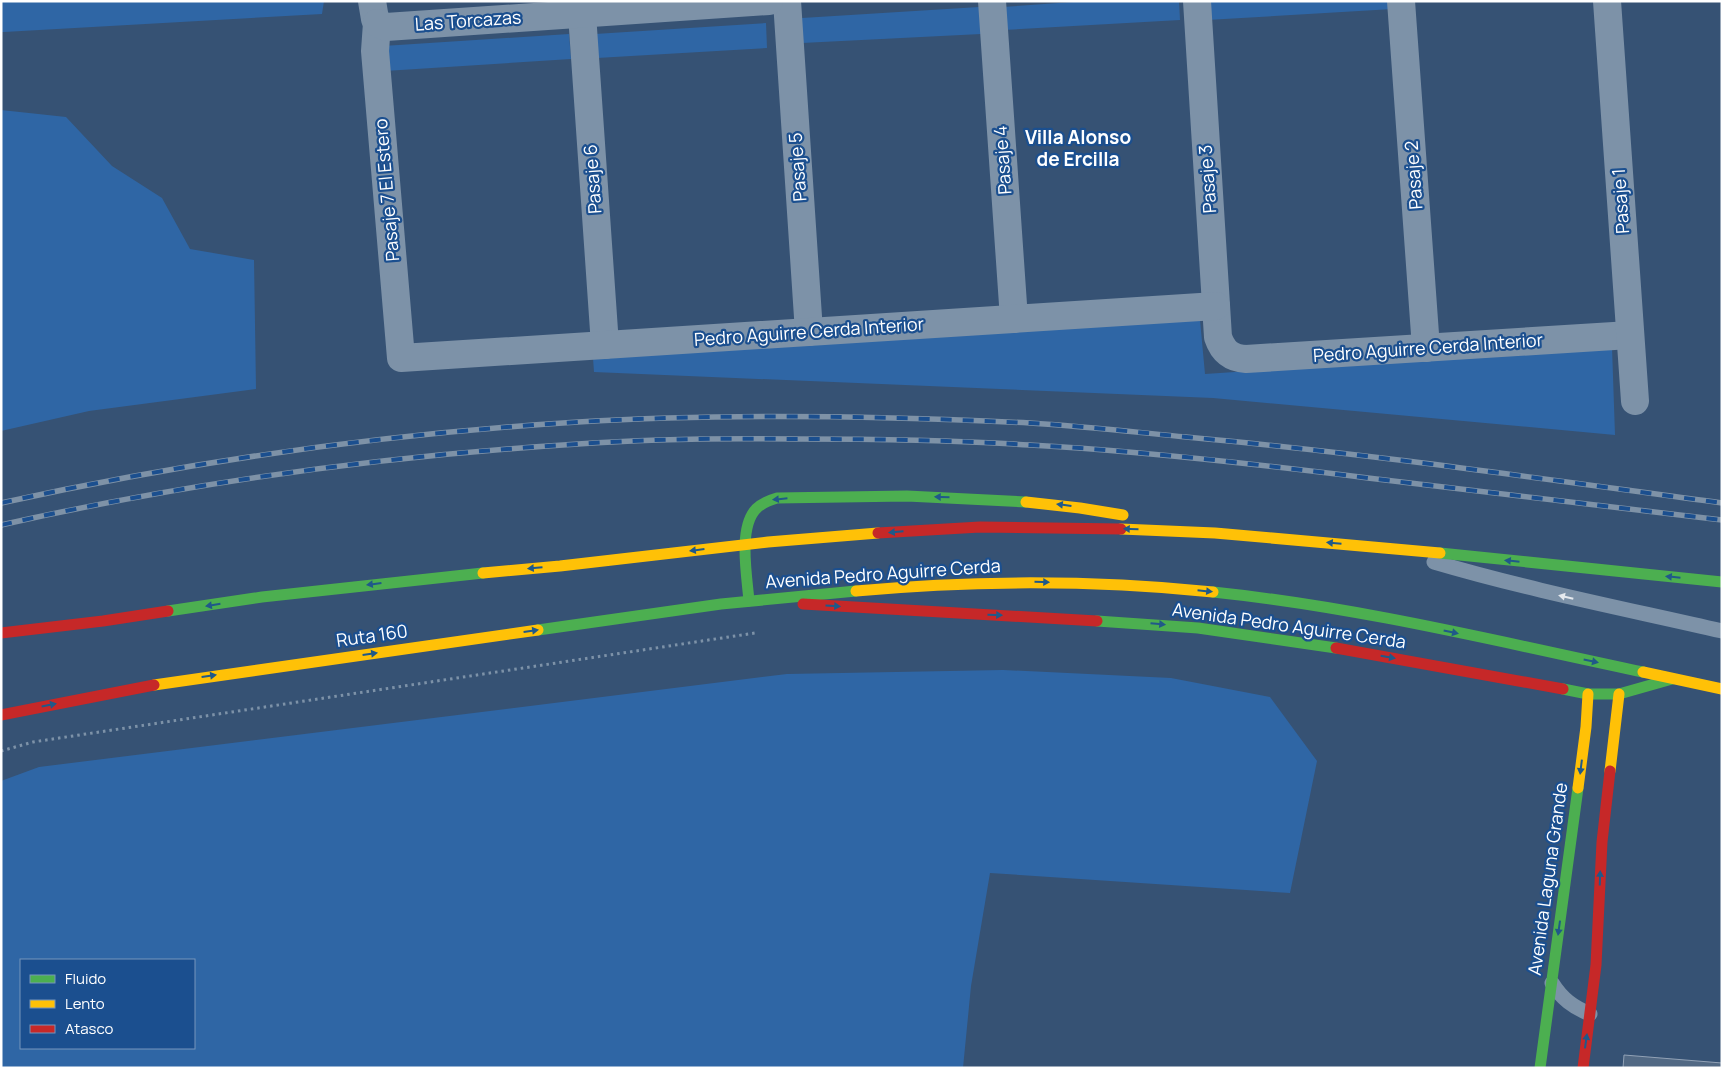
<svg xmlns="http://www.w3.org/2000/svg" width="1723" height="1069" font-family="Manrope,sans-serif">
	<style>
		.green { fill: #2f66a5; fill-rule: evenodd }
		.building { fill: #526984; stroke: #92a2b6 }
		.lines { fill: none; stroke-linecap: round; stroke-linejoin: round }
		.path { stroke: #7d92a8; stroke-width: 3; stroke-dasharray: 2.5 4; stroke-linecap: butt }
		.lane { stroke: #7d92a8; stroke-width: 15 }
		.street { stroke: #7d92a8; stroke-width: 28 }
		.fast { stroke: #4caf50; stroke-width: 11 }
		.slow { stroke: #ffc107; stroke-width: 11 }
		.jam { stroke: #c62828; stroke-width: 11 }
		.rail-casing { stroke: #7e92a7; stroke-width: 5.5 }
		.rail { stroke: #1b4f8f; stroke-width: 4; stroke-dasharray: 11; stroke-linecap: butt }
		.oneway { fill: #205989 }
		.oneway2 { fill: #e5e9ee }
		.labels { text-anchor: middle; stroke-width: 4.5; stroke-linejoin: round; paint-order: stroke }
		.street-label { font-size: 18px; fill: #fff; stroke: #1b4f8f }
		.neighbourhood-label { font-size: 19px; font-weight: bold; fill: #fff; stroke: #1b4f8f }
	</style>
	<rect width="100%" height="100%" fill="#365274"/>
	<g class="green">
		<path d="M1 1H324L322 14 4 32H1Z"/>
		<path d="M1087 1H1179L1180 20 1004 30 1003 7Z"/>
		<path d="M1205 1H1393V9L1207 20Z"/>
		<path d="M979 7 981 34 802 43V18Z"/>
		<path d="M766 23 767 48 597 58 595 34Z"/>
		<path d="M569 34 571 59 385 71 383 46Z"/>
		<path d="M1 110 66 117 112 166 162 198 190 249 254 260 256 389 89 411 1 431Z"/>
		<path d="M1200 320 1205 374 1612 347 1615 435 1213 398 594 372 593 358Z"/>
		<path d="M1003 670 1171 678 1270 697 1317 761 1290 893 990 873 971 986 963 1068H1V781L39 767 787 674ZM194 960V1048H21V960Z"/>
	</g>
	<path class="building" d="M1624 1055 1722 1063V1068H1623Z"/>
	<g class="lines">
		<path class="path" d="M1 751 33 742 755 633"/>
		<g class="lane">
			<path d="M1434 562C1529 590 1626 609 1722 631"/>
			<path d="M1552 983C1562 999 1573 1007 1590 1014"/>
		</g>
		<g class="street">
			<path d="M372 1 375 19 377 23"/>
			<path d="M787 1 809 332"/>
			<path d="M992 1 1014 319"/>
			<path d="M1197 1 1218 337C1223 352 1231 358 1246 359L1630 335"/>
			<path d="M1401 1 1426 348"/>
			<path d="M1607 1 1635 401"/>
			<path d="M582 14 605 345"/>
			<path d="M377 23 375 51 401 358 1216 306"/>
			<path d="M377 23 386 27 769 1"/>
		</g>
		<g class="fast">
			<path d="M1440 553 1722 582"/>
			<path d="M1213 592C1358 607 1501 642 1643 672"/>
			<path d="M749 601C747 576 738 528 756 509 762 503 770 500 777 498L907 496 1026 502"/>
			<path d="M168 611 262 597 483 573"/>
			<path d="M1097 621 1198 628 1336 648"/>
			<path d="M538 630 721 604 856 591"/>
			<path d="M1563 689 1588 694H1619L1672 679"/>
			<path d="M1540 1068 1578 788"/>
		</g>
		<g class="slow">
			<path d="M1026 502 1080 508 1123 515"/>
			<path d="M1121 529 1215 533 1440 553"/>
			<path d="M483 573 560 566 768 542 878 533"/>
			<path d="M856 591C975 580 1094 580 1213 592"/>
			<path d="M1643 672 1722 689"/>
			<path d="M154 685 538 630"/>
			<path d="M1610 771 1619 694"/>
			<path d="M1578 788 1586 727 1588 694"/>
		</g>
		<g class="jam">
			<path d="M878 533 980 527 1121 529"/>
			<path d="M803 604 1097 621"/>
			<path d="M1 633 103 621 168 611"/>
			<path d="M1336 648 1563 689"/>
			<path d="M1 715 154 685"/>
			<path d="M1583 1068 1596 965 1602 842 1610 771"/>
		</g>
		<defs>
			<g id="rail">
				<path d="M1 503C191 461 384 434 578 422 728 413 880 416 1030 423 1082 426 1134 432 1186 437 1365 453 1543 479 1722 503"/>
				<path d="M1 525C191 482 384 456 578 444 650 439 723 438 795 439 874 439 952 440 1030 445 1143 451 1256 464 1368 478 1486 492 1604 506 1722 520"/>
			</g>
		</defs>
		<use href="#rail" class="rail-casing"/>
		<use href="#rail" class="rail"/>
	</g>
	<defs><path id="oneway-solid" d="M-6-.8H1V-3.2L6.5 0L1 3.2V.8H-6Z" transform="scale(1.25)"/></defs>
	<g class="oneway">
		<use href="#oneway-solid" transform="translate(942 497) rotate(-179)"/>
		<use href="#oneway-solid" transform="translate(780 499) rotate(174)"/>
		<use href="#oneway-solid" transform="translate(1064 505) rotate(-173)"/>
		<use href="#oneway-solid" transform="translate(1131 529) rotate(-178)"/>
		<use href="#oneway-solid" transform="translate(896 532) rotate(175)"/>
		<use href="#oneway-solid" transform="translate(1334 543) rotate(-175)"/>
		<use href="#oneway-solid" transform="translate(697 550) rotate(173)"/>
		<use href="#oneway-solid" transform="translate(1512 561) rotate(-174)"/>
		<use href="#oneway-solid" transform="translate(535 568) rotate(175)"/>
		<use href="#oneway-solid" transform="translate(1673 577) rotate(-174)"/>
		<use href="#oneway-solid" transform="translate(1042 582) rotate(1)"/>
		<use href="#oneway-solid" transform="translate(374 584) rotate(173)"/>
		<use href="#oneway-solid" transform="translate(1205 591) rotate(6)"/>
		<use href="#oneway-solid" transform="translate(213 605) rotate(171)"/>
		<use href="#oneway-solid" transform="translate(833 606) rotate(3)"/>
		<use href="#oneway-solid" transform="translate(995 615) rotate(2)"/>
		<use href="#oneway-solid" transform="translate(1158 624) rotate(5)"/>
		<use href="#oneway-solid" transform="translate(531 631) rotate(-8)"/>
		<use href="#oneway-solid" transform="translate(1451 632) rotate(12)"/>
		<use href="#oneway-solid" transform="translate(370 654) rotate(-8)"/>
		<use href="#oneway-solid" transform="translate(1388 657) rotate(10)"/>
		<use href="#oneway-solid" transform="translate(1591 661) rotate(12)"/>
		<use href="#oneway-solid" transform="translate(209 676) rotate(-8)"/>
		<use href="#oneway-solid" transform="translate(49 705) rotate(-11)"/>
		<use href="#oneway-solid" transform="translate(1581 767) rotate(97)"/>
		<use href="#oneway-solid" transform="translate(1600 878) rotate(-88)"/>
		<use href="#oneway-solid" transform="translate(1559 928) rotate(98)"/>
		<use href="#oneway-solid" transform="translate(1586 1041) rotate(-82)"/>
	</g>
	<use class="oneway2" href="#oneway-solid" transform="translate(1566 597) rotate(-167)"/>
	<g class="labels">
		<g class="street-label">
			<text transform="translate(468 21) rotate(-4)" y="6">Las Torcazas</text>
			<text transform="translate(1003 160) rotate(-94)" y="6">Pasaje 4</text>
			<text transform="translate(798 167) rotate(-94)" y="6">Pasaje 5</text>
			<text transform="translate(1414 175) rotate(-94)" y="6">Pasaje 2</text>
			<text transform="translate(593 179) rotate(-94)" y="6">Pasaje 6</text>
			<text transform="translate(1208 179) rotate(-94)" y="6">Pasaje 3</text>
			<text transform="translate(387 190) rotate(-95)" y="6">Pasaje 7 El Estero</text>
			<text transform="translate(1621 201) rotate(-94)" y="6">Pasaje 1</text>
			<text transform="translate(809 332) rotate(-4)" y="6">Pedro Aguirre Cerda Interior</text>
			<text transform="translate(1428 348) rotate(-4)" y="6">Pedro Aguirre Cerda Interior</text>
			<text transform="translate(883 574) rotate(-4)" y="6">Avenida Pedro Aguirre Cerda</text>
			<text transform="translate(1289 626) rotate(8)" y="6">Avenida Pedro Aguirre Cerda</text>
			<text transform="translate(372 636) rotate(-8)" y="6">Ruta 160</text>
			<text transform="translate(1548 879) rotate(-82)" y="6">Avenida Laguna Grande</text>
		</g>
		<g class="neighbourhood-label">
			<text x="1078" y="144">Villa Alonso<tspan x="1078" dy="22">de Ercilla</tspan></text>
		</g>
	</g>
	<rect width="1723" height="1069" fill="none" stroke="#ffffff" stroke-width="5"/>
	<rect x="20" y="959" width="175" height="90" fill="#1b4f8f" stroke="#7695bc"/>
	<rect x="30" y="975" width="25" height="8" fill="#4caf50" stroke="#7695bc"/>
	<text x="65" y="984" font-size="15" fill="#ffffff">Fluido</text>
	<rect x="30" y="1000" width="25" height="8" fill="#ffc107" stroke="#7695bc"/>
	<text x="65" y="1009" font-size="15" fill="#ffffff">Lento</text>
	<rect x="30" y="1025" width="25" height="8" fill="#c62828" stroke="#7695bc"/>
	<text x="65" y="1034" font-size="15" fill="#ffffff">Atasco</text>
</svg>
